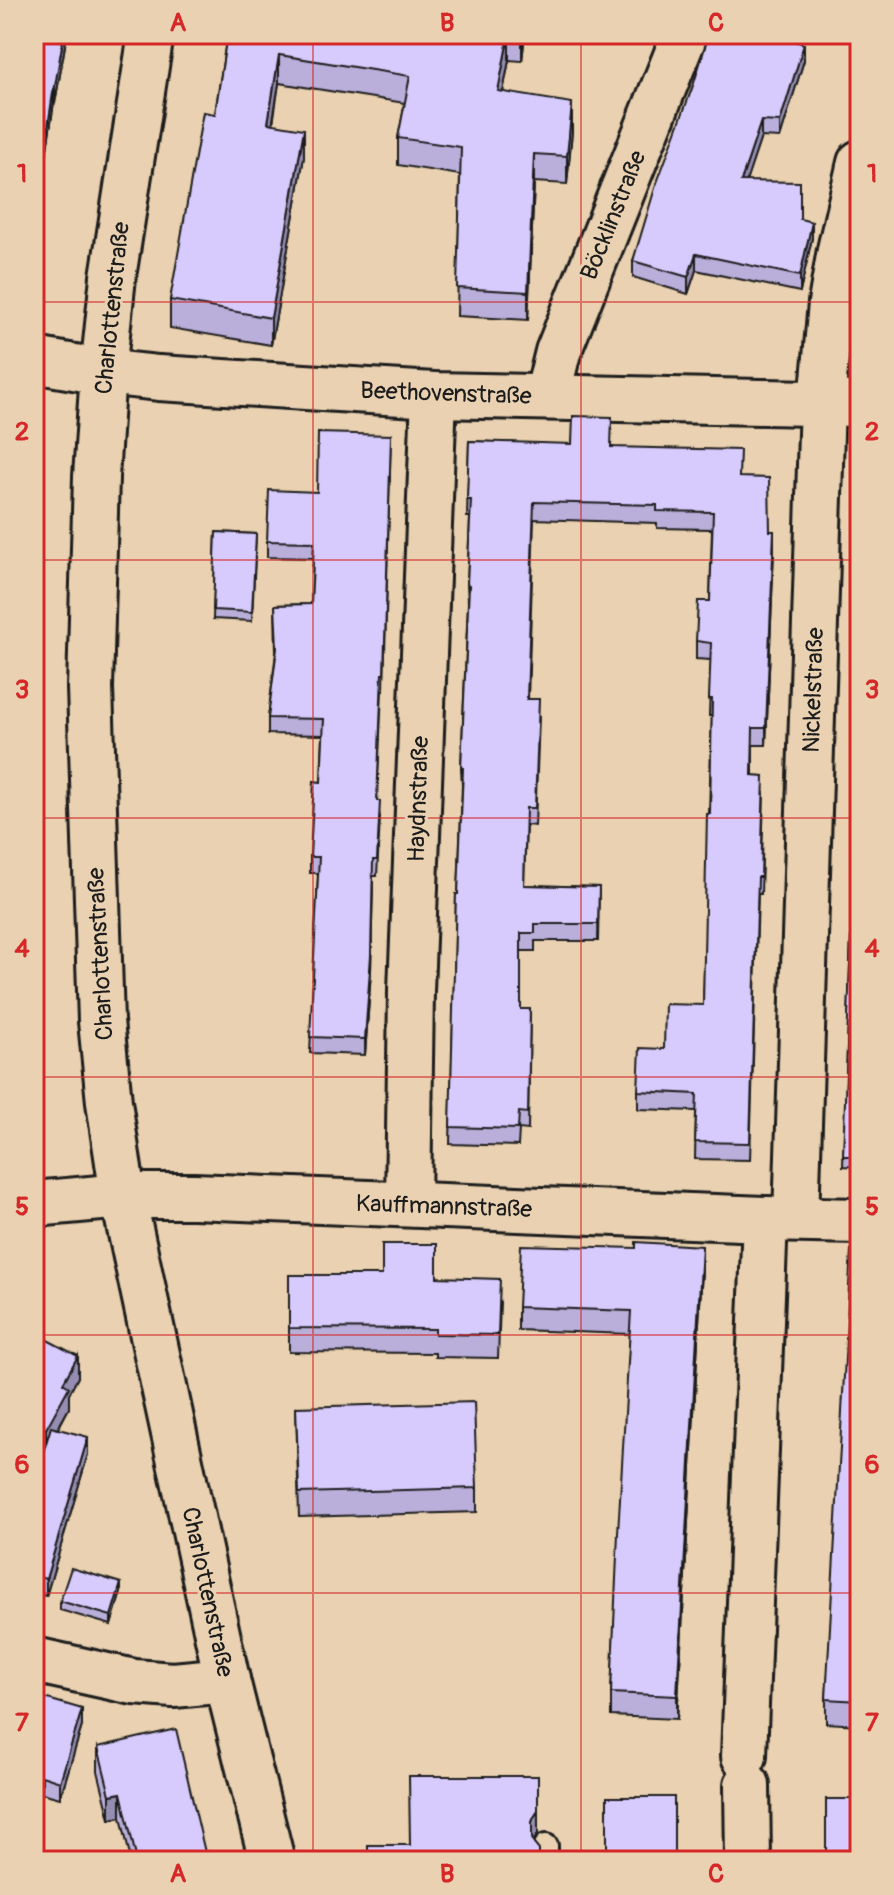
<svg xmlns="http://www.w3.org/2000/svg" width="894" height="1895" font-family="Pangolin,sans-serif">
	<style>
		.lines { fill: none; stroke-linecap: round; stroke-linejoin: round }
		.service-casing { stroke: #1c1c1c; stroke-width: 28 }
		.minor-casing { stroke: #1c1c1c; stroke-width: 50 }
		.tertiary-casing { stroke: #1c1c1c; stroke-width: 50 }
		.secondary-casing { stroke: #1c1c1c; stroke-width: 50 }
		.service { stroke: #e9d1b1; stroke-width: 22 }
		.minor { stroke: #e9d1b1; stroke-width: 44 }
		.tertiary { stroke: #e9d1b1; stroke-width: 44 }
		.secondary { stroke: #e9d1b1; stroke-width: 44 }
		.wall { fill: #b9afda; stroke: #1c1c1c; stroke-width: 2 }
		.shaded-wall { fill: #968eb2; stroke: #1c1c1c; stroke-width: 2 }
		.building { fill: #d7cbfe; stroke: #1c1c1c; stroke-width: 2 }
		.grid { fill: none; stroke: #d62828; stroke-width: 2; stroke-opacity: 0.55 }
		.labels { text-anchor: middle; stroke-width: 6; stroke-linejoin: round; paint-order: stroke }
		.street-label { font-size: 24px; fill: #1c1c1c; stroke: #e9d1b1 }
		.neatline { fill: none; stroke: #d62828; stroke-width: 3 }
		.grid-label { font-size: 26px; text-anchor: middle; font-weight: bold; fill: #d62828 }
	</style>
	<rect width="100%" height="100%" fill="#e9d1b1"/>
	<filter id="ink" filterUnits="userSpaceOnUse"><feTurbulence type="fractalNoise" baseFrequency=".0125" numOctaves="2"/><feDisplacementMap in="SourceGraphic" scale="16" xChannelSelector="R" yChannelSelector="G"/><feConvolveMatrix kernelMatrix="1 2 1 2 8 2 1 2 1" color-interpolation-filters="sRGB"/></filter>
	<g filter="url(#ink)">
		<g class="lines">
			<defs>
				<path id="service" d="M546 1861V1846"/>
				<g id="minor">
					<path d="M34 360 103 372 159 378 434 395 860 404"/>
					<path d="M547 397 558 352 685 34"/>
					<path d="M408 1204 411 991 434 395"/>
					<path d="M796 1219 822 402 831 303 840 250 860 163"/>
					<path d="M34 1660 134 1682 173 1685 227 1680"/>
					<path d="M744 1756 765 1219"/>
					<path d="M747 1785 748 1861"/>
				</g>
				<path id="tertiary" d="M34 1204 123 1196H194L765 1219 860 1221"/>
				<path id="secondary" d="M151 34 113 277 103 372 96 477 90 688 101 1021 109 1102 123 1196 227 1680 272 1861"/>
			</defs>
			<use href="#service" class="service-casing"/>
			<use href="#minor" class="minor-casing"/>
			<use href="#tertiary" class="tertiary-casing"/>
			<use href="#secondary" class="secondary-casing"/>
			<use href="#service" class="service"/>
			<use href="#minor" class="minor"/>
			<use href="#tertiary" class="tertiary"/>
			<use href="#secondary" class="secondary"/>
		</g>
		<g class="wall">
			<path d="M34 34H67L55 103 54 102 36 224V241L34 253Z"/>
			<path d="M227 34H525L522 61 509 60 503 92 572 131 567 184 534 182 528 320 457 316 460 175 398 165V138L405 103 279 83 273 124 304 157 271 345 170 328V300L215 114Z"/>
			<path d="M707 34H801L800 42 804 60 780 138 761 137 746 181 800 219 812 238 800 292 696 270 688 294 633 277V261L694 83 707 42Z"/>
			<path d="M391 435 384 690H382L377 801 380 817 377 876H373L371 971 365 1055 310 1053 318 873H310V857L321 782 323 735 268 734V718L276 652 275 605 311 604 313 558 267 557V541L317 492Z"/>
			<path d="M469 441 612 447 739 477 770 531 774 548 766 745H753V775L764 793 761 894H758L750 1160 695 1159 696 1111 638 1109V1091L664 1049 703 1005 712 716H709L711 660 696 659V641L710 601 712 529 657 528V523L534 519 528 699 539 716 535 826 526 825 524 885 599 887 598 941H535V951H521V1009H530L528 1130 519 1129 518 1146 450 1144 456 894H458L462 785 461 768 468 602 467 584 470 517H467Z"/>
			<path d="M216 532 256 534 252 621 213 619Z"/>
			<path d="M860 929V1167L843 1166 851 937H860Z"/>
			<path d="M860 1250V1725L826 1723V1699Z"/>
			<path d="M702 1269 677 1719 611 1716V1693L630 1334 518 1330V1307Z"/>
			<path d="M289 1275 437 1277 500 1302 498 1358 435 1357V1353L289 1352Z"/>
			<path d="M34 1333 78 1377 69 1394V1408L58 1429 88 1454 46 1596 34 1593V1483L44 1449 34 1444Z"/>
			<path d="M296 1407 477 1488V1512L299 1517Z"/>
			<path d="M121 1592 111 1625 60 1610V1601Z"/>
			<path d="M34 1695 82 1726 60 1798 42 1793 34 1821Z"/>
			<path d="M98 1747 207 1861H131L121 1817 110 1819 98 1771Z"/>
		</g>
		<g class="shaded-wall">
			<path d="M64 34H67L55 103V86Z"/>
			<path d="M509 34V60L498 119V91Z"/>
			<path d="M522 34H525L522 61Z"/>
			<path d="M798 34H801V37L795 57V41Z"/>
			<path d="M804 44V60L780 138V122Z"/>
			<path d="M279 55V83L268 151V123Z"/>
			<path d="M54 86V102L34 236V220Z"/>
			<path d="M572 103V131L567 184V156Z"/>
			<path d="M761 121V137L741 197V181Z"/>
			<path d="M304 129V157L271 345V318Z"/>
			<path d="M534 154V182L528 320V292Z"/>
			<path d="M812 222V238L800 292V276Z"/>
			<path d="M36 224V241L34 253V237Z"/>
			<path d="M696 254V270L688 294V277Z"/>
			<path d="M774 531V548L766 745V728Z"/>
			<path d="M373 876 371 971 365 1055V1039Z"/>
			<path d="M702 1246V1269L677 1719V1696Z"/>
			<path d="M78 1356V1377L69 1394V1408L46 1450V1429L63 1383Z"/>
			<path d="M88 1437V1454L46 1596V1579Z"/>
			<path d="M121 1583V1592L111 1625V1616Z"/>
			<path d="M82 1709V1726L60 1798V1782Z"/>
			<path d="M42 1776V1793L34 1821V1804Z"/>
			<path d="M121 1793V1817L110 1819V1795Z"/>
			<path d="M538 1811V1834L534 1840 532 1845V1822L534 1817Z"/>
		</g>
		<g class="building">
			<path d="M34 34H64L55 86H54L34 220Z"/>
			<path d="M227 34H509L498 91 572 103 567 156 534 154 528 292 457 288 461 147 398 138 410 76 279 55 268 123 304 129 271 318 170 300 203 112 215 114Z"/>
			<path d="M709 34H798L795 41 804 44 780 122 761 121 741 181 800 182V219L812 222 800 276 696 254 688 277 633 261 655 188 694 83Z"/>
			<path d="M573 416 612 417 611 447 740 450 739 477 769 478 770 531H774L766 728H753L752 775 764 776 761 877H758L750 1143 695 1142 697 1094 638 1091 640 1048 664 1049 665 1004 703 1005 707 814H710L712 699H709L711 643 696 641 698 601H710L713 512 657 511V505L534 502 527 699H539L535 808H526L524 885 599 887 598 924H535V933H521V1009H530L528 1113 519 1112 518 1129 450 1127 456 894H458L463 768H461L469 585 467 584 471 500H467L469 441 572 444Z"/>
			<path d="M318 433 391 435 384 674H382L377 801H380L377 860H373L371 955 365 1039 310 1037 319 857H310L314 781 321 782 324 719 268 718 277 648 275 605 311 604 314 542 267 541 269 490 317 492Z"/>
			<path d="M216 532 256 534 252 612 213 610Z"/>
			<path d="M860 929V1156H843L851 937H860Z"/>
			<path d="M636 1242 702 1246 677 1696 611 1693 618 1533 631 1311 518 1307 521 1245 636 1248Z"/>
			<path d="M382 1244H437V1277L500 1279 498 1335 435 1334V1329L289 1328V1275H382Z"/>
			<path d="M851 1250H860V1701L826 1699Z"/>
			<path d="M34 1333 78 1356 63 1383 69 1387 46 1429 34 1423Z"/>
			<path d="M474 1402 477 1488 299 1493 296 1407Z"/>
			<path d="M51 1427 88 1437 46 1579 34 1576V1483Z"/>
			<path d="M71 1568 121 1583 111 1616 60 1601Z"/>
			<path d="M34 1695 82 1709 60 1782 42 1776 34 1804Z"/>
			<path d="M176 1729 207 1861H137L121 1793 110 1795 98 1747Z"/>
			<path d="M409 1776H538V1811L534 1817 532 1822V1838L534 1844 539 1850V1861H368V1845H410Z"/>
			<rect x="607" y="1797" width="67" height="64"/>
			<rect x="826" y="1799" width="34" height="62"/>
		</g>
	</g>
	<path class="grid" d="M313 34V1861M581 34V1861M34 302H860M34 560H860M34 818H860M34 1077H860M34 1335H860M34 1593H860"/>
	<g class="labels">
		<g class="street-label">
			<text transform="translate(613 215) rotate(-68)" y="8">Böcklinstraße</text>
			<text transform="translate(112 308) rotate(-84)" y="8">Charlottenstraße</text>
			<text transform="translate(446 393) rotate(2)" y="8">Beethovenstraße</text>
			<text transform="translate(813 690) rotate(-88)" y="8">Nickelstraße</text>
			<text transform="translate(418 799) rotate(-88)" y="8">Haydnstraße</text>
			<text transform="translate(100 954) rotate(-93)" y="8">Charlottenstraße</text>
			<text transform="translate(444 1206) rotate(2)" y="8">Kauffmannstraße</text>
			<text transform="translate(208 1592) rotate(78)" y="8">Charlottenstraße</text>
		</g>
	</g>
	<rect width="894" height="1895" fill="none" stroke="#e9d1b1" stroke-width="88"/>
	<rect x="44" y="44" width="806" height="1807" class="neatline"/>
	<g class="grid-label">
		<text x="178" y="31">A</text>
		<text x="447" y="31">B</text>
		<text x="716" y="31">C</text>
		<text x="22" y="182">1</text>
		<text x="872" y="182">1</text>
		<text x="22" y="440">2</text>
		<text x="872" y="440">2</text>
		<text x="22" y="698">3</text>
		<text x="872" y="698">3</text>
		<text x="22" y="957">4</text>
		<text x="872" y="957">4</text>
		<text x="22" y="1215">5</text>
		<text x="872" y="1215">5</text>
		<text x="22" y="1473">6</text>
		<text x="872" y="1473">6</text>
		<text x="22" y="1731">7</text>
		<text x="872" y="1731">7</text>
		<text x="178" y="1882">A</text>
		<text x="447" y="1882">B</text>
		<text x="716" y="1882">C</text>
	</g>
</svg>
